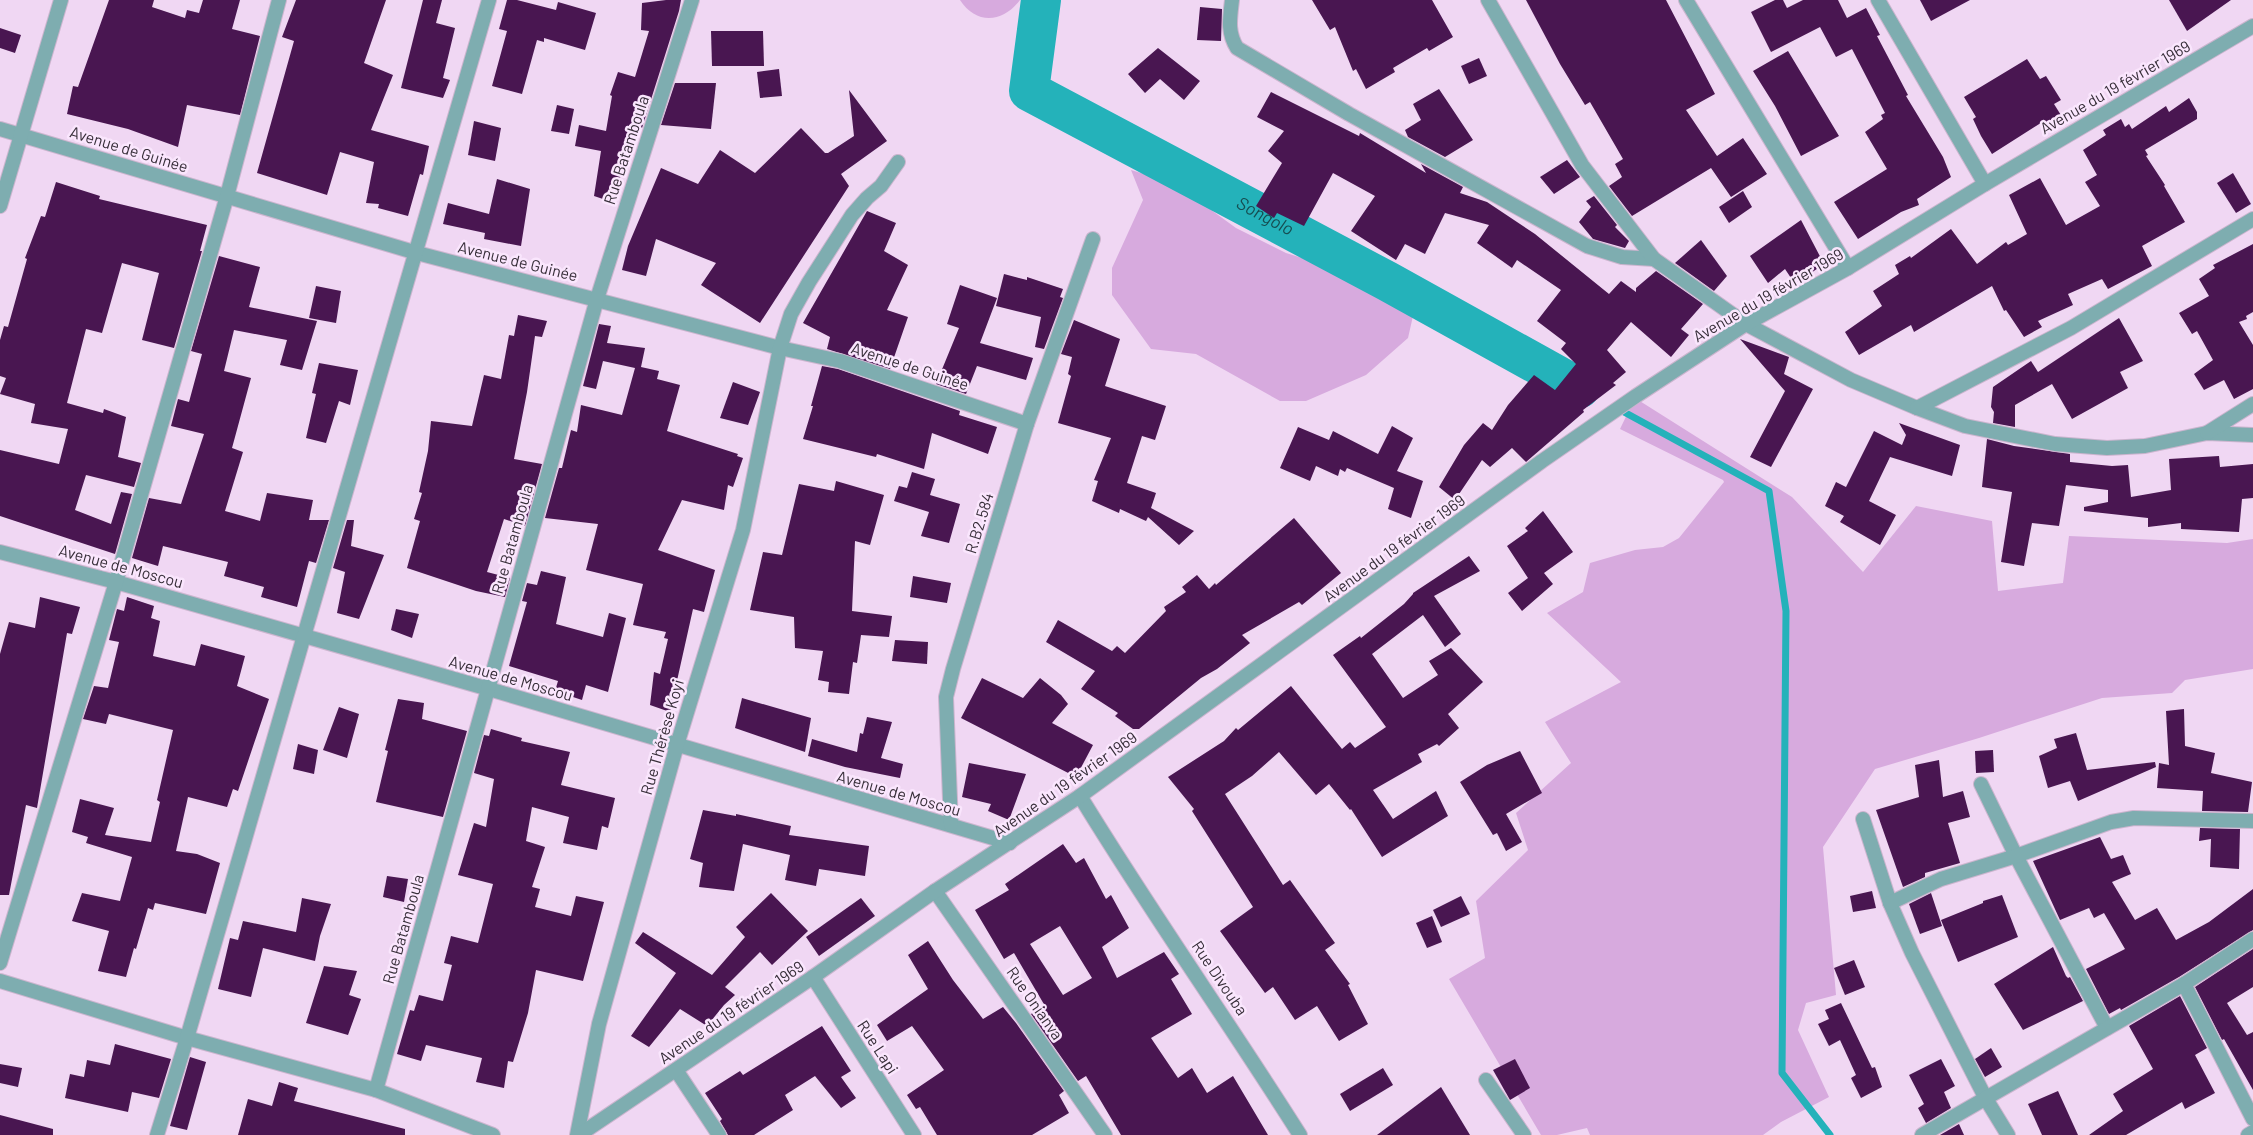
<svg xmlns="http://www.w3.org/2000/svg" width="2253" height="1135" font-family="Barlow,sans-serif">
	<style>
		.green { fill: #d7aade }
		.lines { fill: none; stroke-linecap: round; stroke-linejoin: round }
		.stream { stroke: #24b2ba; stroke-width: 7 }
		.river { stroke: #24b2ba; stroke-width: 40 }
		.building { fill: #491651; fill-rule: evenodd }
		.minor-casing { stroke: #cbb5ce; stroke-width: 16 }
		.minor { stroke: #7eadb0; stroke-width: 14 }
		.labels { text-anchor: middle; stroke-width: 5; stroke-linejoin: round; paint-order: stroke }
		.street-label { font-size: 16px; fill: #372e39; stroke: #fae6fd }
		.water-label { font-size: 18px; font-style: italic; fill: #164e52; stroke: #fae6fd }
	</style>
	<rect width="100%" height="100%" fill="#f0d7f3"/>
	<g class="green">
		<path d="M960 0H1020C1003 23 976 25 960 0Z"/>
		<path d="M1131 170 1174 183 1236 228 1286 253 1386 284 1406 297 1413 316 1408 338 1366 375 1306 401H1280L1196 354 1151 349 1112 295V268L1143 200Z"/>
		<path d="M1635 398 1792 497 1863 572 1916 506 1992 521 1998 591 2063 583 2069 536 2227 543 2253 539V669L2185 680 2172 693 2102 698 1979 738 1875 769 1823 847 1836 995 1806 1003 1798 1030 1829 1097 1781 1122 1763 1135H1590L1587 1128 1557 1135H1541L1449 979 1485 958 1476 901 1528 850 1516 813 1571 763 1545 722 1621 682 1547 613 1583 592 1590 563 1635 550 1663 547 1679 538 1724 482 1723 480 1620 429Z"/>
	</g>
	<g class="lines">
		<path class="stream" d="M1624 412 1769 491 1786 611 1782 1073 1830 1135"/>
		<path class="river" id="s1" d="M1041 0 1029 91 1387 281 1580 388"/>
	</g>
	<g class="building">
		<path d="M109 0H154L152 7 185 18 187 10 199 13 203 0H240L232 29 260 36 240 115 187 105 178 147 128 129 67 114 73 86 78 87Z"/>
		<path d="M296 0H386L364 63 393 75 371 130 429 146 423 175 420 174 408 216 378 208 379 204 366 203 374 162 340 152 327 195 257 173 294 41 282 37Z"/>
		<path d="M423 0H442L436 23 455 28 443 78 450 80 443 98 401 88Z"/>
		<path d="M507 0H517L556 10 558 2 596 13 585 50 544 38V42L537 40 522 94 492 86 507 31 499 29Z"/>
		<path d="M666 0H681L679 11 642 128 629 125 621 175 612 202 594 196 601 151 575 146 579 125 606 131 612 96 610 95 618 72 635 77 649 31 641 30 642 3Z"/>
		<path d="M1312 0H1432L1453 37 1429 51 1427 48 1393 68 1395 72 1366 89 1356 69 1353 71 1335 27 1330 30Z"/>
		<path d="M1526 0H1666L1715 94 1686 110 1717 156 1743 138 1767 174 1731 197 1711 168 1632 216 1609 186 1622 177 1615 164 1623 159 1590 102 1585 105 1560 64Z"/>
		<path d="M1775 0H1783L1787 8 1803 0H1838L1847 18 1866 8 1880 35 1877 36 1908 95 1906 96 1943 157 1951 177 1917 199 1919 205 1901 212 1858 239 1834 202 1887 169 1865 132 1883 119 1881 115 1885 113 1852 49 1836 57 1820 27 1771 52 1751 12Z"/>
		<path d="M1920 0H1970L1931 21Z"/>
		<path d="M2169 0H2231L2187 31Z"/>
		<path d="M1200 7 1222 9 1221 41 1197 40Z"/>
		<path d="M0 28 21 35 15 53 0 48Z"/>
		<path d="M711 31H763L764 66H712Z"/>
		<path d="M1158 48 1200 81 1184 100 1160 79 1145 93 1128 74Z"/>
		<path d="M1788 51 1839 136 1801 156 1775 106 1753 71Z"/>
		<path d="M1479 58 1487 76 1469 84 1461 66Z"/>
		<path d="M2027 59 2040 79 2046 76 2061 100 2054 104 2064 120 2048 130 2044 121 1992 154 1981 136 1973 119 1976 117 1964 97Z"/>
		<path d="M779 69 782 96 760 98 757 72Z"/>
		<path d="M675 83H716L711 129 661 125Z"/>
		<path d="M1439 89 1473 140 1445 157 1408 137 1405 130 1421 120 1413 104Z"/>
		<path d="M849 90 887 141 841 174 849 186 760 323 701 285 716 263 656 239 646 276 622 270 628 246 661 168 698 184 720 150 755 173 801 128 825 153H828L854 136Z"/>
		<path d="M1271 92 1359 136 1360 133 1426 173 1421 164 1463 187 1460 193 1487 202 1535 234 1609 294 1621 281 1636 292V288L1656 271 1703 304 1681 329 1689 335 1671 357 1631 322 1607 350 1626 372 1613 383 1616 385 1583 410 1584 412 1526 462 1512 448 1490 467 1482 460 1455 500 1439 487 1464 445 1483 423 1492 430 1508 405 1534 375 1555 390 1576 364 1561 349 1566 343 1537 321 1561 290 1517 260 1512 268 1477 243 1489 225 1445 213 1425 254 1405 244 1396 260 1351 231 1375 196 1333 173 1304 226 1277 213 1274 218 1256 206 1282 163 1268 151 1284 131 1257 117Z"/>
		<path d="M2189 98 2197 112V119L2145 150 2148 155 2146 156 2165 185 2164 186 2185 222 2142 246 2152 266 2108 289 2102 279 2068 294 2073 305 2038 321 2042 327 2024 337 2006 310 2004 311 1992 286 1914 332 1911 325 1859 355 1845 332 1882 306 1873 291 1899 274 1895 265 1910 256 1911 258 1951 229 1977 264 2006 242 2008 245 2027 234 2009 195 2040 178 2066 225 2100 206 2085 182 2097 175 2083 150 2106 135 2103 130 2121 119 2125 127 2129 124 2132 129 2166 106 2169 112Z"/>
		<path d="M557 105 574 109 569 134 551 131Z"/>
		<path d="M474 121 501 128 495 161 468 155Z"/>
		<path d="M1567 160 1580 177 1554 194 1540 177Z"/>
		<path d="M2233 173 2251 204 2236 213 2217 183Z"/>
		<path d="M497 179 530 189 521 246 484 239 485 233 443 224 448 203 489 214Z"/>
		<path d="M56 182 100 196 99 199 207 225 200 251H202L174 348 142 340 159 273 122 263 102 333 86 329 67 403 103 413 104 409 126 417 118 457 141 463 134 487 86 475 75 510 111 524 121 492 132 494 115 554 0 516V450L59 464 68 429 31 423 35 404 0 394 6 378 0 376V340L4 326 8 327 27 259 25 258 41 216 45 217Z"/>
		<path d="M1743 191 1752 207 1729 223 1719 207Z"/>
		<path d="M1594 196 1617 225 1615 227 1629 241 1625 248 1593 239 1579 222 1591 207 1586 201Z"/>
		<path d="M867 211 896 223 884 251 908 265 887 310 908 317 890 369 827 349 830 337 803 323Z"/>
		<path d="M1801 220 1824 264 1795 284 1785 269 1768 283 1750 256Z"/>
		<path d="M1701 240 1727 276 1714 291 1675 263Z"/>
		<path d="M2253 244V312L2246 316 2247 319 2239 322 2253 345V389L2234 399 2224 380 2204 390 2194 374 2213 360 2197 331 2192 334 2179 313 2209 296 2199 279 2215 268 2213 265Z"/>
		<path d="M219 256 260 267 249 307 317 321 302 370 280 365 287 340 234 330 224 371 251 378 232 448 243 452 225 511 260 521 267 493 313 500 309 520H329L316 563 309 561 297 607 261 597 264 587 224 576 228 562 163 546 158 566 132 558 149 498 181 504 204 434 171 426 178 399 189 402 202 354 191 351Z"/>
		<path d="M1004 274 1027 280V277L1063 289 1060 297 1063 298 1044 349 1035 347 1041 317 996 306Z"/>
		<path d="M960 285 997 298 980 343 1033 358 1026 380 977 366 966 394 936 384 959 328 947 324Z"/>
		<path d="M316 286 341 291 336 323 309 318Z"/>
		<path d="M518 315 547 321 542 337 535 336 527 392 514 459 542 464 525 526 504 519 487 572 510 578 505 597 476 591 407 568 420 521 414 519 422 493 419 492 428 451 431 421 472 426 484 375 501 379 509 335 514 336Z"/>
		<path d="M2119 318 2143 361 2120 372 2128 388 2072 419 2052 384 2015 405V427L1993 423 1994 412 1991 407 1993 387 2031 361 2038 372Z"/>
		<path d="M1074 320 1120 339 1105 386 1166 406 1155 440 1142 436 1127 483 1156 493 1151 508 1194 531 1179 545 1148 517 1146 521 1120 509 1119 513 1092 501 1098 481 1094 480 1111 438 1058 423 1071 376 1068 374 1072 357 1061 354Z"/>
		<path d="M599 324 611 326 607 343 645 348 641 367 659 371 657 379 680 385 667 431 738 454 737 456 743 458 733 487 728 485 724 510 682 500 658 550 715 570 704 612 693 609 670 712 650 705 654 672 660 674 668 639 664 638 666 632 633 625 643 584 586 570 598 524 545 518 559 468H562L571 430 577 432 581 405 622 415 635 368 603 361 596 389 583 386Z"/>
		<path d="M1740 339 1789 357 1784 374 1813 389 1771 467 1750 457 1785 391Z"/>
		<path d="M319 363 358 370 350 405 339 401 326 443 306 438 316 394 312 393Z"/>
		<path d="M822 366 838 369 960 411 959 415 997 427 988 454 932 433 924 469 877 454 876 457 803 439 813 406H811Z"/>
		<path d="M733 382 760 392 748 425 720 418Z"/>
		<path d="M1899 423 1960 445 1952 476 1890 457 1869 501 1896 515 1880 545 1840 522 1844 516 1825 506 1836 482 1846 487 1874 431 1902 445 1906 435Z"/>
		<path d="M1392 426 1413 438 1397 471 1423 481 1411 518 1388 509 1394 488 1347 468 1345 472 1340 469 1338 476 1316 466 1310 481 1280 468 1298 427 1329 440 1333 431 1378 454Z"/>
		<path d="M1987 439 2014 446 2070 454V462L2112 466 2128 465 2131 497 2171 490 2169 459 2219 456 2220 467 2253 464V498L2242 499 2239 532 2181 529V523L2148 527V518L2084 511V507L2108 502V490L2066 485 2059 526 2032 523 2024 566 2001 562 2012 492 1982 487Z"/>
		<path d="M912 472 935 479 930 495 960 504 949 543 921 536 929 512 894 501 899 486 907 488Z"/>
		<path d="M836 481 884 495 870 545 855 541 852 611 892 616 889 637 861 635 857 663 853 662 849 694 828 692 829 682 818 680 823 651 795 648 794 617 750 610 763 552 782 555 799 484 834 491Z"/>
		<path d="M1543 511 1573 552 1544 573 1553 584 1522 611 1508 593 1528 578 1507 546 1528 531 1525 528Z"/>
		<path d="M1294 518 1341 573 1302 605 1299 602 1242 635 1250 643 1217 669 1201 678 1139 729H1133L1115 716 1118 713 1081 689 1095 671 1046 642 1058 620 1112 651 1117 646 1125 653 1166 611 1164 607 1186 592 1182 587 1197 575 1209 589 1215 583 1216 585Z"/>
		<path d="M347 520H354L351 546 384 555 359 619 337 613 345 572 333 568Z"/>
		<path d="M1469 556 1480 571 1434 596 1461 634 1445 647 1423 615 1372 654 1403 698 1438 675 1429 661 1451 648 1483 682 1448 714 1459 728 1439 746 1437 744 1418 754 1422 762 1373 790 1393 819 1436 791 1448 816 1382 857 1351 809 1350 810 1329 784 1316 795 1279 752 1252 776 1225 794 1283 885 1290 880 1335 943 1325 950 1350 984 1348 985 1368 1024 1339 1041 1317 1006 1295 1020 1273 987 1265 993 1220 931 1253 907 1192 811 1194 809 1168 777 1224 741 1236 728 1238 730 1291 686 1342 749 1350 742 1355 748 1386 727 1333 655 1360 636 1361 638 1404 604 1413 594V593Z"/>
		<path d="M541 571 566 577 556 624 603 637 609 613 626 618 608 692 586 685 582 700 555 691 558 681 509 666 527 602 522 601 527 583 537 585Z"/>
		<path d="M913 576 951 583 947 603 910 597Z"/>
		<path d="M40 597 80 607 72 634 67 633 37 808 26 805 9 895H0V654L9 622 35 628Z"/>
		<path d="M127 597 154 606 151 618 160 621 153 656 195 666 201 644 245 656 237 686 269 699 238 791 233 789 227 807 188 797 176 851 197 854 220 863 206 914 155 903 153 910 148 908 136 949 134 948 126 977 98 971 109 931 72 921 82 893 120 901 132 857 86 843 88 837 72 832 80 799 114 808 105 835 151 842 160 802 157 800 173 730 109 714 106 724 83 719 94 686 108 688 119 642 109 640 117 609 124 611Z"/>
		<path d="M396 609 419 614 412 638 391 630Z"/>
		<path d="M895 640 928 642 927 664 892 661Z"/>
		<path d="M982 678 1023 698 1040 678 1061 695 1068 704 1052 723 1093 745 1076 777 961 718Z"/>
		<path d="M742 698 811 718 805 752 735 728Z"/>
		<path d="M398 699 424 703 422 719 467 731 443 817 376 802 388 751 385 750Z"/>
		<path d="M339 707 359 714 347 758 323 750Z"/>
		<path d="M2184 709 2185 746 2215 753 2211 773 2252 782 2248 812 2202 811 2203 791 2157 788 2159 763 2169 765 2166 711Z"/>
		<path d="M867 717 892 722 881 758 903 764 900 778 845 767 808 756 812 739 857 752 860 733 863 734Z"/>
		<path d="M491 729 522 738 521 741 570 752 561 785 615 798 608 828 602 826 597 850 563 843 569 817 532 807 526 841 545 847 532 887 540 889 535 907 571 916 576 896 604 902 583 981 536 970 528 1013 513 1062 508 1061 504 1088 476 1082 482 1058 426 1045 421 1061 397 1054 410 1010 414 1011 419 995 443 1001 452 965 444 963 451 936 478 943 493 884 458 875 474 823 486 827 494 779 474 773 484 735 489 736Z"/>
		<path d="M2076 733 2087 770 2155 762 2156 767 2078 801 2070 781 2048 788 2039 756 2057 748 2054 739Z"/>
		<path d="M298 744 318 750 314 774 293 769Z"/>
		<path d="M1993 750 1994 772 1976 773 1975 751Z"/>
		<path d="M1520 751 1542 793 1506 814 1522 842 1506 851 1497 833 1493 835 1460 782 1487 765Z"/>
		<path d="M1939 760 1943 797 1963 791 1970 817 1948 823 1960 863 1925 873V877L1903 887 1876 810 1919 797 1915 765Z"/>
		<path d="M969 763 1026 774 1009 820 988 811 991 804 962 797Z"/>
		<path d="M703 810 736 816V814L791 826 789 835 869 846 865 876 819 869 816 886 785 880 790 855 743 844 734 891 699 887 703 863 690 859Z"/>
		<path d="M2200 828 2240 829 2239 869 2210 867 2211 839 2199 841Z"/>
		<path d="M2100 837 2111 859 2123 855 2131 874 2112 882 2135 920 2157 908 2176 940 2209 922 2253 889V930L2179 977 2121 1010 2120 1008 2109 1014 2086 969 2125 949 2104 913 2094 918 2089 908 2060 920 2033 861Z"/>
		<path d="M1063 844 1076 863 1084 858 1106 899 1111 895 1129 928 1102 947 1117 978 1164 952 1179 974 1171 979 1192 1014 1151 1038 1178 1078 1192 1068 1207 1093 1233 1076 1268 1135H1121L1086 1076 1078 1081 1031 1014 1045 1006 1014 953 1004 959 975 910 1009 890 1005 884ZM1060 926 1092 978 1063 995 1030 944Z"/>
		<path d="M387 876 408 879 404 902 383 897Z"/>
		<path d="M1872 891 1876 908 1853 912 1850 896Z"/>
		<path d="M771 893 808 931 772 965 760 952 725 987 735 995 724 1005 707 1026 680 1009 649 1047 631 1036 676 973 635 943 643 932 712 975 745 937 736 927Z"/>
		<path d="M1931 893 1942 926 1920 934 1909 904Z"/>
		<path d="M2002 895 2018 937 1958 962 1941 920 1983 903V901Z"/>
		<path d="M1461 896 1470 914 1441 927 1433 910Z"/>
		<path d="M302 898 331 904 320 936 315 961 263 948 251 997 218 989 230 938 238 940 243 921 296 932Z"/>
		<path d="M861 898 875 916 819 956 806 937Z"/>
		<path d="M1432 916 1442 942 1427 948 1416 923Z"/>
		<path d="M928 941 953 980 983 1019 1003 1007 1016 1023 1064 1091 1059 1095 1069 1113 1032 1135H937L920 1107 916 1109 907 1095 944 1070 912 1026 887 1041 877 1025 928 989 908 955Z"/>
		<path d="M2053 947 2066 976 2068 978 2070 977 2083 1001 2023 1030 1994 984Z"/>
		<path d="M2253 949V987L2227 1003 2247 1035 2253 1032V1090L2224 1039 2222 1040 2195 987Z"/>
		<path d="M1854 960 1865 987 1845 995 1834 968Z"/>
		<path d="M324 966 357 971 349 995 361 999 348 1035 306 1023Z"/>
		<path d="M2180 996 2207 1048 2195 1055 2215 1093 2185 1109 2182 1102 2126 1135H2089L2123 1111 2113 1094 2153 1069 2129 1026Z"/>
		<path d="M1841 1003 1872 1068 1875 1067 1882 1087 1861 1098 1851 1078 1856 1075 1840 1040 1829 1046 1818 1024 1829 1019 1825 1010Z"/>
		<path d="M822 1026 851 1071 841 1077 856 1098 841 1108 815 1076 785 1095 793 1110 754 1135H728L720 1121 722 1119 705 1093 740 1071 743 1075Z"/>
		<path d="M115 1044 171 1059 159 1098 132 1092 128 1112 65 1098 70 1074 84 1077 87 1060 110 1065Z"/>
		<path d="M1991 1048 2002 1067 1985 1077 1975 1059Z"/>
		<path d="M190 1057 206 1062 187 1130 170 1126Z"/>
		<path d="M1515 1059 1530 1088 1510 1100 1493 1070Z"/>
		<path d="M1941 1059 1955 1086 1944 1092 1951 1108 1926 1123 1918 1108 1924 1104 1909 1075Z"/>
		<path d="M0 1064 22 1068 18 1087 0 1083Z"/>
		<path d="M1383 1068 1393 1085 1350 1111 1340 1094Z"/>
		<path d="M279 1082 298 1088 294 1101 405 1129V1135H238L248 1099 272 1106Z"/>
		<path d="M1441 1087 1470 1135H1377Z"/>
		<path d="M2058 1091 2078 1135H2042L2028 1104Z"/>
		<path d="M0 1115 53 1129V1135H0Z"/>
		<path d="M1959 1124 1964 1135H1940Z"/>
	</g>
	<g class="lines">
		<defs>
			<g id="minor">
				<path d="M1232 0C1230 18 1227 32 1237 48L1349 114 1587 246 1622 257 1654 259"/>
				<path d="M1488 0 1582 165 1654 259 1746 324 1851 380 1917 408 1965 426 2055 444 2107 448 2145 446 2207 433 2253 435"/>
				<path d="M1686 0 1848 268"/>
				<path d="M1878 0 1985 184"/>
				<path d="M0 129 417 253 780 348 840 361 1027 424"/>
				<path d="M0 206 61 0"/>
				<path d="M1917 408 2071 328 2253 219"/>
				<path d="M2207 433 2253 404"/>
				<path d="M0 552 116 582 489 689 1010 843"/>
				<path d="M1981 784 2016 856 2107 1028"/>
				<path d="M1080 796C1150 911 1228 1021 1300 1135"/>
				<path d="M1863 819 1890 903 1912 953 1986 1099 2008 1135"/>
				<path d="M951 825 946 697 953 669 1027 424 1093 239"/>
				<path d="M935 891 1105 1135"/>
				<path d="M1890 903 1941 879 2016 856 2111 822 2134 818 2253 821"/>
				<path d="M0 963 116 582 227 196 279 0"/>
				<path d="M813 977 914 1135"/>
				<path d="M0 981 187 1038 376 1090 493 1135"/>
				<path d="M2184 984 2253 1119"/>
				<path d="M676 1070 719 1135"/>
				<path d="M1486 1080 1524 1135"/>
				<path d="M376 1090 597 299 692 0"/>
				<path d="M157 1135 187 1038 489 0"/>
				<path d="M577 1135 599 1024 677 745 743 530 780 348 791 314 809 282 852 215 867 198 881 186 898 162"/>
				<path d="M579 1135 813 977 935 891 1080 796 1542 461 1636 396 1746 324 1848 268 1985 184 2253 26"/>
				<path d="M1922 1135 2184 984 2253 939"/>
				<path d="M2248 1135 2253 1132"/>
			</g>
		</defs>
		<use href="#minor" class="minor-casing"/>
		<use href="#minor" class="minor"/>
	</g>
	<g class="labels">
		<g class="street-label">
			<text transform="translate(2115 87) rotate(-30)" y="6">Avenue du 19 février 1969</text>
			<text transform="translate(129 149) rotate(17)" y="6">Avenue de Guinée</text>
			<text transform="translate(626 150) rotate(-72)" y="6">Rue Batamboula</text>
			<text transform="translate(518 261) rotate(14)" y="6">Avenue de Guinée</text>
			<text transform="translate(1768 295) rotate(-30)" y="6">Avenue du 19 février 1969</text>
			<text transform="translate(910 366) rotate(18)" y="6">Avenue de Guinée</text>
			<text transform="translate(979 523) rotate(-73)" y="6">R.B2.584</text>
			<text transform="translate(512 539) rotate(-74)" y="6">Rue Batamboula</text>
			<text transform="translate(1394 548) rotate(-36)" y="6">Avenue du 19 février 1969</text>
			<text transform="translate(121 566) rotate(15)" y="6">Avenue de Moscou</text>
			<text transform="translate(511 678) rotate(16)" y="6">Avenue de Moscou</text>
			<text transform="translate(662 737) rotate(-74)" y="6">Rue Thérèse Koyi</text>
			<text transform="translate(1065 784) rotate(-35)" y="6">Avenue du 19 février 1969</text>
			<text transform="translate(899 793) rotate(16)" y="6">Avenue de Moscou</text>
			<text transform="translate(403 929) rotate(-74)" y="6">Rue Batamboula</text>
			<text transform="translate(1220 978) rotate(56)" y="6">Rue Divouba</text>
			<text transform="translate(1035 1003) rotate(55)" y="6">Rue Onianva</text>
			<text transform="translate(731 1012) rotate(-34)" y="6">Avenue du 19 février 1969</text>
			<text transform="translate(878 1047) rotate(57)" y="6">Rue Lapi</text>
		</g>
		<g class="water-label">
			<text dy="6" stroke="none"><textPath href="#s1" startOffset="359">Songolo</textPath></text>
		</g>
	</g>
</svg>
